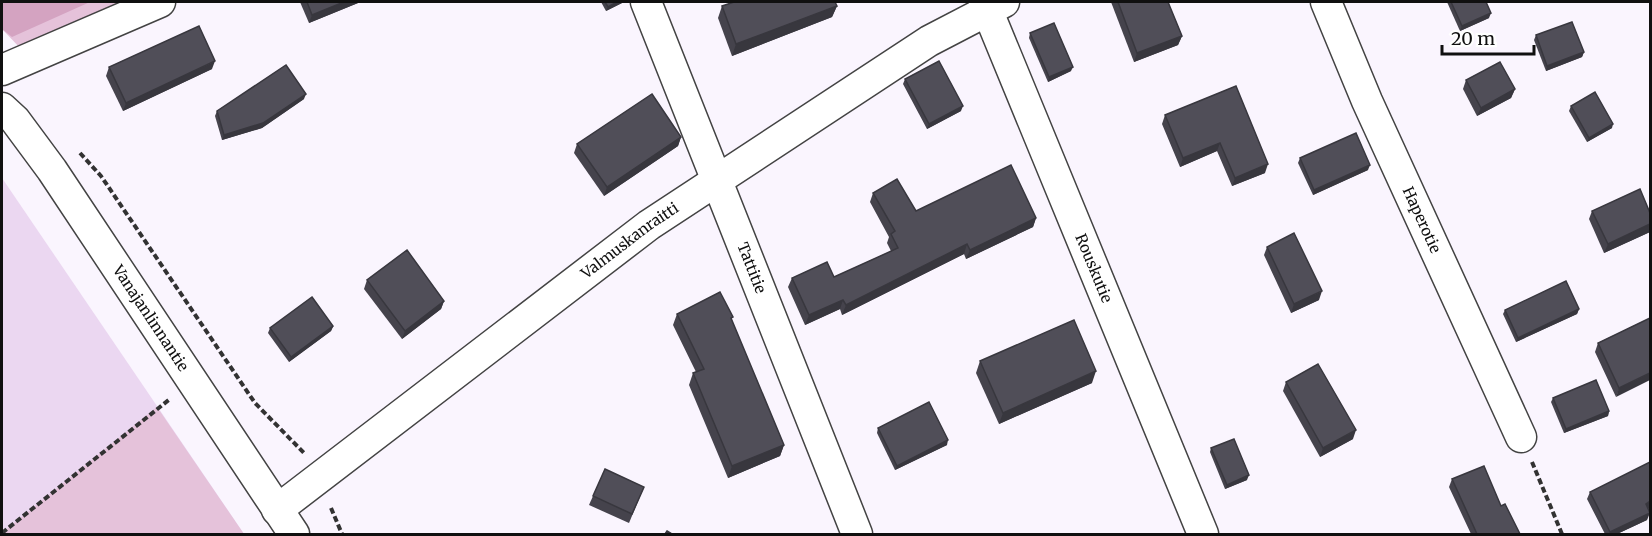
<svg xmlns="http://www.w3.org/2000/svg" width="1652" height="536" font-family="Merriweather,serif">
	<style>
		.farmland { fill: #ebd7f1 }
		.green { fill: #e5c2da }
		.forest { fill: #d4a3c1 }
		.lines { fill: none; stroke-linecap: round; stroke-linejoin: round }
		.street-casing { stroke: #434343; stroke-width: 33 }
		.path { stroke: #323232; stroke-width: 4; stroke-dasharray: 6 3; stroke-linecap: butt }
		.street { stroke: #fff; stroke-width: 30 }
		.wall { fill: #45434c }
		.shaded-wall { fill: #38373e }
		.building { fill: #504e58; stroke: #38373e; stroke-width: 1.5 }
		.labels { text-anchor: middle; stroke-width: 6; stroke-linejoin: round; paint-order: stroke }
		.street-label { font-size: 15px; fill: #101010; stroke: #fff }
	</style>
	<rect width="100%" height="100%" fill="#faf5fe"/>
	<path class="farmland" d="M2 178 244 534H2Z"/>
	<g class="green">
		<path d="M2 2H133L22 50 2 29Z"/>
		<path d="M157 407 244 534H2V533Z"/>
	</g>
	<path class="forest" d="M2 2H90L12 37 2 29Z"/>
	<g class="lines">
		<defs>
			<g id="street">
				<path id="s1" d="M646 2 857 534"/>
				<path id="s2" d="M984 2 1203 534"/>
				<path id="s3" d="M1326 2 1367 101 1521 437"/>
				<path d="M2 70 160 2"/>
				<path id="s4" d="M2 108 15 120 52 170 294 534"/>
				<path id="s5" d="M277 510 649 225 929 41 1004 2"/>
			</g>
		</defs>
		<use href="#street" class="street-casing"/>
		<g class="path">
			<path d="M80 153 101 176 255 403 304 453"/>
			<path d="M1532 462 1562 534"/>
			<path d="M331 508 342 534"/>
			<path d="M2 533 170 399"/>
		</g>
		<use href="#street" class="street"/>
	</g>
	<g class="wall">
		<path d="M300 2H358V3L309 23Z"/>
		<path d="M601 2H624L606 11Z"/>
		<path d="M1111 2H1168L1182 36 1178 45 1134 62Z"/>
		<path d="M1447 2H1486L1489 18 1460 31Z"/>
		<path d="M722 6H837L832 17 732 56 718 18Z"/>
		<path d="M1030 33 1071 71 1048 82 1029 38Z"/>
		<path d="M1536 35 1584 52 1582 57 1546 71 1534 40Z"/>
		<path d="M109 67 212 69 123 111 106 76Z"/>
		<path d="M905 79 961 111 927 129 903 84Z"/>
		<path d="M1466 80 1515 89 1511 98 1477 116 1463 89Z"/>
		<path d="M1236 86 1265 173 1232 186 1217 151 1180 167 1162 124 1165 115Z"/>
		<path d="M304 99 262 128 222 140 215 116 217 111Z"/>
		<path d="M1571 106 1612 128 1587 142 1569 111Z"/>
		<path d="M681 137 678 146 604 196 574 153 577 144Z"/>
		<path d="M1300 158 1368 170 1313 195 1298 163Z"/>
		<path d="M873 193 916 211 1036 218 1033 227 966 259 964 254 842 315 840 309 805 325 788 287 792 278 834 277 891 251 887 243 889 237 870 202Z"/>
		<path d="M1592 211 1650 213V232L1604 253 1589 219Z"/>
		<path d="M1267 247 1319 300 1291 313 1264 255Z"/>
		<path d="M367 280 444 301 441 309 402 339 364 289Z"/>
		<path d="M1579 309 1577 314 1516 342 1503 314 1505 310Z"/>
		<path d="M677 314 731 320 784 445 780 456 728 478 689 385 693 373 696 372 673 325Z"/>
		<path d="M1650 318 1616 397 1595 352 1598 343Z"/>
		<path d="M333 327 331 331 289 362 268 333 270 328Z"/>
		<path d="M980 361 1092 383 999 424 976 373Z"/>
		<path d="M1286 382 1353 439 1320 457 1283 391Z"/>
		<path d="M1553 398 1609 411 1608 416 1564 433 1551 402Z"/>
		<path d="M878 428 947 445 895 470 877 433Z"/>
		<path d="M1211 448 1247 480 1225 489 1210 452Z"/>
		<path d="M1452 479 1501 506 1520 534H1471L1449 487Z"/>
		<path d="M644 487 629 523 589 505 593 496Z"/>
		<path d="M1590 492 1650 508 1648 509 1647 520 1617 534H1605L1587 499Z"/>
	</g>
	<g class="shaded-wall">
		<path d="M344 2H358V3L309 23 312 15Z"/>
		<path d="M617 2H624L606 11 608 7Z"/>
		<path d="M837 6 832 17 732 56 736 44Z"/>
		<path d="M1491 13 1489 18 1460 31 1462 26Z"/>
		<path d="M1182 36 1178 45 1134 62 1137 53Z"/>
		<path d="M1584 52 1582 57 1546 71 1547 66Z"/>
		<path d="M215 61 212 69 123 111 126 103Z"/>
		<path d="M1073 67 1071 71 1048 82 1049 77Z"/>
		<path d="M1515 89 1511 98 1477 116 1481 108Z"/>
		<path d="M306 94 304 99 262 128 222 140 224 135Z"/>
		<path d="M963 106 961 111 927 129 929 124Z"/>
		<path d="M1613 124 1612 128 1587 142 1589 138Z"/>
		<path d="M681 137 678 146 604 196 607 187Z"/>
		<path d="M1220 143 1217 151 1180 167 1183 158Z"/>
		<path d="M1268 164 1265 173 1232 186 1235 178Z"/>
		<path d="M1370 165 1368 170 1313 195 1314 190Z"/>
		<path d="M1036 218 1033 227 966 259 970 250Z"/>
		<path d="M1650 224V232L1604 253 1608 244Z"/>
		<path d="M967 244 964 254 842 315 846 305Z"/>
		<path d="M1322 291 1319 300 1291 313 1294 304Z"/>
		<path d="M843 300 840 309 805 325 809 315Z"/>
		<path d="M444 301 441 309 402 339 405 331Z"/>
		<path d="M1579 309 1577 314 1516 342 1518 338Z"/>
		<path d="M333 326 331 331 289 362 291 357Z"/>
		<path d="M1096 371 1092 383 999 424 1003 413Z"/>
		<path d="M1650 373V380L1616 397 1619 388Z"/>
		<path d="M1609 411 1608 416 1564 433 1566 429Z"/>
		<path d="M1356 430 1353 439 1320 457 1323 448Z"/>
		<path d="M948 440 947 445 895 470 897 466Z"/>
		<path d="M784 445 780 456 728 478 732 466Z"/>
		<path d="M1249 475 1247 480 1225 489 1227 485Z"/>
		<path d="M1650 501V508L1643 511 1646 504Z"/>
		<path d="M1650 513 1647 520 1617 534H1609L1610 532Z"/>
	</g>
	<g class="building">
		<path d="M307 2H344L312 15Z"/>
		<path d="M605 2H617L608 7Z"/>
		<path d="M734 2H835L837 6 736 44 722 6Z"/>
		<path d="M1118 2H1168L1182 36 1137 53Z"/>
		<path d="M1451 2H1486L1491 13 1462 26Z"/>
		<path d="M1572 22 1584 52 1547 66 1536 35Z"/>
		<path d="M1054 23 1073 67 1049 77 1030 33Z"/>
		<path d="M199 26 215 61 126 103 109 67Z"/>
		<path d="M939 61 963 106 929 124 905 79Z"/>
		<path d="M1500 62 1515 89 1481 108 1466 80Z"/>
		<path d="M286 65 306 94 263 123 224 135 217 111Z"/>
		<path d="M1236 86 1268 164 1235 178 1220 143 1183 158 1165 115Z"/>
		<path d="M1595 92 1613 124 1589 138 1571 106Z"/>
		<path d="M652 94 681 137 607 187 577 144Z"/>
		<path d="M1356 133 1370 165 1314 190 1300 158Z"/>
		<path d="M1011 165 1036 218 970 250 967 244 846 305 843 300 809 315 792 278 827 262 834 277 898 248 891 234 895 231 873 193 897 179 916 211Z"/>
		<path d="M1640 189 1650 213V224L1608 244 1592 211Z"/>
		<path d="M1294 233 1322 291 1294 304 1267 247Z"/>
		<path d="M407 250 444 301 405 331 367 280Z"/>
		<path d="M1566 281 1579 309 1518 338 1505 310Z"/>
		<path d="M720 292 733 317 731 318 784 445 732 466 693 373 704 369 677 314Z"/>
		<path d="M312 297 333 326 291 357 270 328Z"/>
		<path d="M1650 318V373L1619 388 1598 343Z"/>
		<path d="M1074 320 1096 371 1003 413 980 361Z"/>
		<path d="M1318 364 1356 430 1323 448 1286 382Z"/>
		<path d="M1596 380 1609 411 1566 429 1553 398Z"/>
		<path d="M929 402 948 440 897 466 878 428Z"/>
		<path d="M1234 439 1249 475 1227 485 1211 448Z"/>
		<path d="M1650 462V501L1646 504 1650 513 1610 532 1590 492Z"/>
		<path d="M1484 466 1501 506 1505 504 1520 534H1477L1452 479Z"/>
		<path d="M605 469 644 487 632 514 593 496Z"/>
		<path d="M667 531 672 534H665Z"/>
	</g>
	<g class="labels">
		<g class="street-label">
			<text dy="5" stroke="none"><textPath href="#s3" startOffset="238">Haperotie</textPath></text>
			<text dy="5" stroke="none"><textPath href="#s5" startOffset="444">Valmuskanraitti</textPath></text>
			<text dy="5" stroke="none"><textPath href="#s1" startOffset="286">Tattitie</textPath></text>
			<text dy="5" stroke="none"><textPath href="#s2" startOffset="288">Rouskutie</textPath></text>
			<text dy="5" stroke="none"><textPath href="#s4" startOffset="258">Vanajanlinnantie</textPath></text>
		</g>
	</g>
	<rect width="1652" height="536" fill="none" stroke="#101010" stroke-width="6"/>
	<path d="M1442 45v9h92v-9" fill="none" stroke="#101010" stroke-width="3"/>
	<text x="1451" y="45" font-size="18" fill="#101010" stroke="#ffffff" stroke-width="4.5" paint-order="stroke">20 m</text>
</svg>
